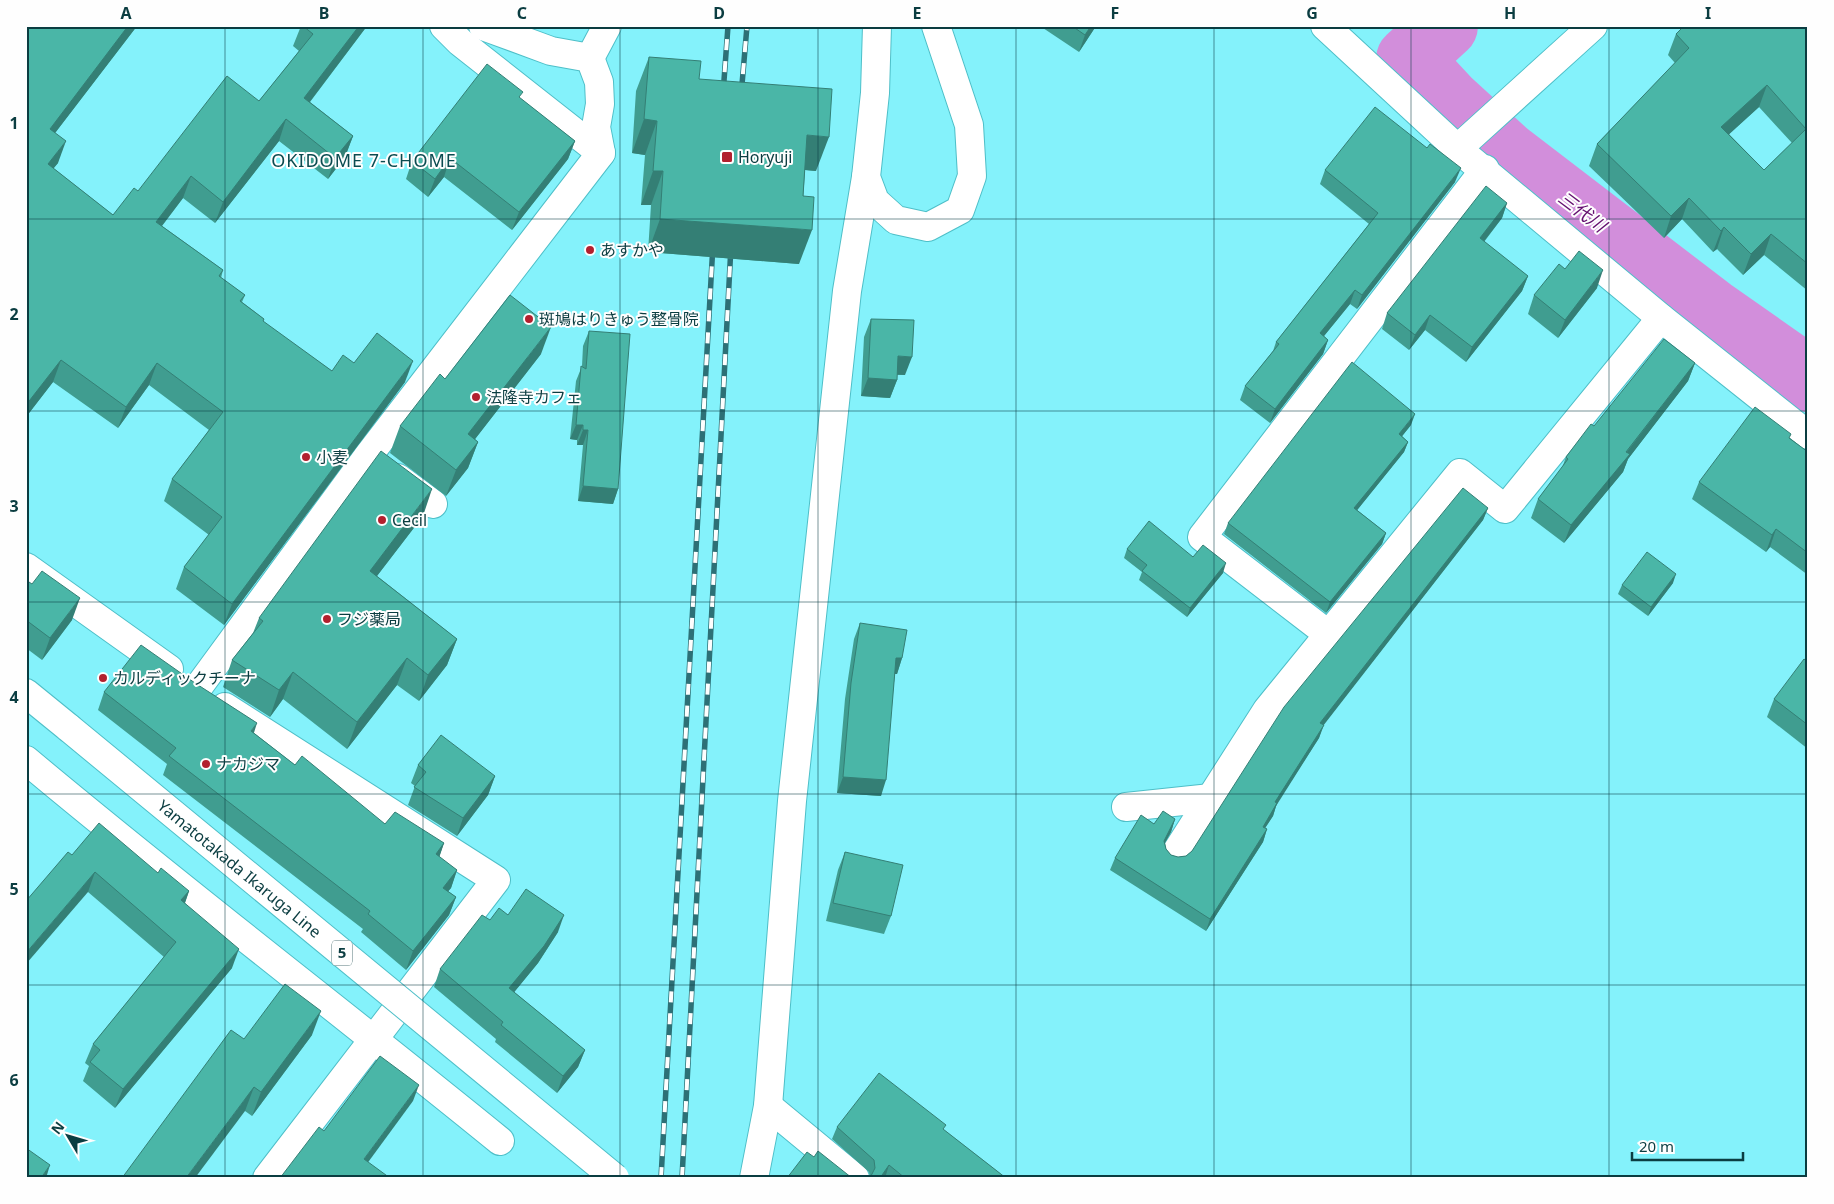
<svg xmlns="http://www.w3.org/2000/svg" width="1834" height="1204" font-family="'Noto Sans','Noto Sans JP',sans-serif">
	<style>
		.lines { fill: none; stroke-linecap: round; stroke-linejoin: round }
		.river { stroke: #d28edb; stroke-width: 66 }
		.street-casing { stroke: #4ebfc8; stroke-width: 30 }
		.primary-casing { stroke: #4ebfc8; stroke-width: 30 }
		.street { stroke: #fff; stroke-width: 28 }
		.primary { stroke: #fff; stroke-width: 28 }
		.rail-casing { stroke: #2d7076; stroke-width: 5.5 }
		.rail { stroke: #fefefe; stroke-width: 4; stroke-dasharray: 11; stroke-linecap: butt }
		.primary-bridge-casing { stroke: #4ebfc8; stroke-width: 30; stroke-linecap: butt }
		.primary-bridge { stroke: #fff; stroke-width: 28 }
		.wall { fill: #409d90; fill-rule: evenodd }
		.shaded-wall { fill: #347f75 }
		.building { fill: #4ab6a7; stroke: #347f75; fill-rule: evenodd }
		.grid { fill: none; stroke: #0b3d41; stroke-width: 1; stroke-opacity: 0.55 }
		.poi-dot { fill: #b2202e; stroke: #fefefe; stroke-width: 2 }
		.labels { text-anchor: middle; stroke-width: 4; stroke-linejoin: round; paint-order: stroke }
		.shield { fill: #fefefe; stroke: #54777a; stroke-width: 1 }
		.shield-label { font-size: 15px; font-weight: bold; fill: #0b3d41 }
		.poi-label { font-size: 16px; fill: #0b3d41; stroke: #fefefe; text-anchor: start }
		.street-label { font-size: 16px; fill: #0b3d41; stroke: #fefefe }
		.neighbourhood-label { font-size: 18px; letter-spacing: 1px; fill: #0b4c51; stroke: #fefefe }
		.water-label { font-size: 18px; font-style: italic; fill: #630f6f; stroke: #fefefe }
		.neatline { fill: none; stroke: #0b3d41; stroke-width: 2 }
		.grid-label { font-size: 16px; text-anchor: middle; font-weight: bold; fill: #0b3d41 }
	</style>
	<rect width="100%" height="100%" fill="#84f2fb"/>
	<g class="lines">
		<path class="river" d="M1445 26 1409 59 1449 102 1506 154 1711 311 1808 379"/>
		<defs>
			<g id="street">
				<path d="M444 26 460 42 601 153"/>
				<path d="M877 26 875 93 866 177 875 201 896 220 928 227 960 210 972 176 969 125 936 26"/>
				<path d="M1325 26 1459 150 1661 318 1808 435"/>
				<path d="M590 58 607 26"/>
				<path d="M1459 150 1466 141 1593 26"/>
				<path d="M398 478 433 504"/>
				<path d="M26 567 169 669"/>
				<path d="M1328 634 1202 537 1485 169"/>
				<path d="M197 689 368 456 601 153 596 127 600 104 599 82 590 58 551 51 483 26"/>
				<path d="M225 707 496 880 267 1178"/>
				<path d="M26 760C181 890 343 1013 500 1141"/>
				<path d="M1126 807 1211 798"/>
				<path d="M1175 854 1267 710 1460 473 1505 509 1661 318"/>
				<path d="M768 1106 855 1178"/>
				<path d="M754 1178 768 1106 792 801 847 291 866 177"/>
			</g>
			<path id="primary" d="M26 693 69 728"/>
		</defs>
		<use href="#street" class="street-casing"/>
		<use href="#primary" class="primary-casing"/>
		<use href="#street" class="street"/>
		<use href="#primary" class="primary"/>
		<defs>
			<g id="rail">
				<path d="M723 94 728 26"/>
				<path d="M741 96 747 26"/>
				<path d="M661 1178 713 244"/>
				<path d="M682 1178 731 246"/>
			</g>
		</defs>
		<use href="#rail" class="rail-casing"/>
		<use href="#rail" class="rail"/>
		<defs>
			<g id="primary-bridge">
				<path id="s1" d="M69 728 615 1178"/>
			</g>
		</defs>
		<use href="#primary-bridge" class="primary-bridge-casing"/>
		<use href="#primary-bridge" class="primary-bridge"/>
	</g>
	<g class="wall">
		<path d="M26 26H137L55 133 58 163 53 168 113 215 138 191 259 101 299 51 293 46 301 26H367L310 102 353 136 345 157 328 179 279 141 215 223 183 198 162 226 223 270 221 278 245 295 242 302 264 319 263 322 332 371 354 363 405 382 224 625 176 589 184 567 209 535 164 501 172 479 209 430 149 385 118 428 53 382 26 417Z"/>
		<path d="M999 26H1012V28Z"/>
		<path d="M1040 26H1096L1079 52Z"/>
		<path d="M1808 26V291L1764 255 1743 275 1717 249 1713 252 1682 219 1664 238 1589 166 1597 144 1675 63 1668 55 1676 34ZM1759 107 1792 143 1764 170 1729 134Z"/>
		<path d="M649 57 699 79 816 171 805 170 799 264 648 252 651 205H641L645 155 632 153 636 91Z"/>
		<path d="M521 99 575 141 568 159 512 230 444 177 428 197 406 179 412 161Z"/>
		<path d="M1325 170 1455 182 1357 309 1350 304 1324 336 1328 340 1323 354 1270 423 1240 400 1245 386 1273 351 1276 342 1369 224 1320 184Z"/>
		<path d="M1507 203 1502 218 1484 242 1528 276 1522 291 1466 362 1425 330 1409 350 1382 329 1387 313Z"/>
		<path d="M1597 288 1558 338 1528 314 1534 295Z"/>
		<path d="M871 319 905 375H897V380L890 398 861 396 864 337Z"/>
		<path d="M589 331 618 489 613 504 578 501 583 445H577V440L570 439 576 381 582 366 583 346Z"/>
		<path d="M541 354 475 439 478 442 468 468 446 496 390 453 400 426 445 379Z"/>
		<path d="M1695 363 1688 381 1628 459 1623 472 1564 543 1531 518 1538 499 1562 468 1566 457 1594 426Z"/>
		<path d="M1411 425 1402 436 1408 442 1404 452 1357 510 1386 533 1382 544 1326 613 1224 534 1228 523Z"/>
		<path d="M1790 438 1808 452V575L1770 547 1766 552 1692 499 1699 482Z"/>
		<path d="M1488 508 1483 520 1323 725 1319 738 1277 803 1273 816 1265 828 1267 829 1263 842 1206 931 1110 870 1115 858 1154 824 1175 819 1171 832 1165 843 1166 849 1171 855 1178 857 1186 856 1192 851Z"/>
		<path d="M423 516 377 576 457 639 447 665 419 701 397 685 347 749 283 699 270 717 223 687 232 660 253 633 259 618Z"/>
		<path d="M1127 549 1193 557 1223 573 1187 617 1139 580 1142 572 1124 558Z"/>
		<path d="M26 580 72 620 42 660 26 648Z"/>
		<path d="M1673 583 1648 616 1618 594 1622 585Z"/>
		<path d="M860 623 902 658 897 674H895L881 796 837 793 845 699 854 639Z"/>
		<path d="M1808 662V749L1767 717 1774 699Z"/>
		<path d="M104 692 254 733 295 765 385 824 444 843 439 857 457 870 451 888 448 891 456 897 449 915 406 970 361 932 363 929 163 775 167 764 98 710Z"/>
		<path d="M418 765 495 776 488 795 457 836 408 805 415 786 411 783Z"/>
		<path d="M845 852 891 916 884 934 826 921 838 870Z"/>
		<path d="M72 855 158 873 189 891 185 903 232 968 115 1108 83 1081 89 1066 85 1063 93 1044 164 957 88 892Z"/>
		<path d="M508 915 558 932 538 963 514 992 585 1050 578 1067 557 1093 495 1042 496 1039 434 987 440 969 490 920Z"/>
		<path d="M312 1035 252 1116 245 1111 244 1039Z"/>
		<path d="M837 1127 944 1130 1006 1178H869L870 1177 869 1172 832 1139Z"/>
	</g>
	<g class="shaded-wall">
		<path d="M128 26H137L42 150 50 129Z"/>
		<path d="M359 26H367L296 120 304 98Z"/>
		<path d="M1091 26H1096L1079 52 1085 35Z"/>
		<path d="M1767 85 1759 107 1714 148 1721 127Z"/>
		<path d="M286 119 279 141 215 223 223 202Z"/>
		<path d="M644 119 657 121 645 155 632 153Z"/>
		<path d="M807 135 829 137 816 171 795 169Z"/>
		<path d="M353 136 345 157 328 179 335 158Z"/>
		<path d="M66 141 58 163 40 185 48 164Z"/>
		<path d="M575 141 568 159 512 230 519 212Z"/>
		<path d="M450 158 444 177 428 197 435 179Z"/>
		<path d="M1461 168 1455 182 1357 309 1362 295Z"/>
		<path d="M653 171H663L651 205H641Z"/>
		<path d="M191 176 183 198 148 244 156 222Z"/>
		<path d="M1689 198 1682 219 1664 238 1671 216Z"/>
		<path d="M1507 203 1502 218 1474 254 1480 238Z"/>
		<path d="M660 219 812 230 799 264 648 252Z"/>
		<path d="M1724 227 1717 249 1713 252 1721 231Z"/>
		<path d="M1771 234 1764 255 1743 275 1751 254Z"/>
		<path d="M1603 270 1597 288 1558 338 1565 320Z"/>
		<path d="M1528 276 1522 291 1466 362 1472 347Z"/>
		<path d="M1355 290 1350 304 1315 347 1320 333Z"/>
		<path d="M1430 315 1425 330 1409 350 1415 335Z"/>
		<path d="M551 327 541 354 458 461 468 434Z"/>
		<path d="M1328 340 1323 354 1270 423 1275 409Z"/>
		<path d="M898 356 912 357 905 375 892 374Z"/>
		<path d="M61 360 53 382 26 417V405Z"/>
		<path d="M413 361 405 382 224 625 232 604Z"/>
		<path d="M157 363 149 385 118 428 126 407Z"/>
		<path d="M1695 363 1688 381 1628 459 1623 472 1564 543 1571 525Z"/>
		<path d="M868 378 897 380 890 398 861 396Z"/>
		<path d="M1415 414 1411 425 1395 445 1399 434Z"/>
		<path d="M576 425H583L577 440 570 439Z"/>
		<path d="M583 430H588L583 445H577Z"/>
		<path d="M478 442 468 468 446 496 456 470Z"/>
		<path d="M1408 442 1404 452 1350 519 1354 508Z"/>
		<path d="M583 486 618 489 613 504 578 501Z"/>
		<path d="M432 489 423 516 360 598 370 571Z"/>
		<path d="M1488 508 1483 520 1316 735 1320 723Z"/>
		<path d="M1776 529 1770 547 1766 552 1772 535Z"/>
		<path d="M1386 533 1382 544 1326 613 1330 602Z"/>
		<path d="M1226 563 1223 573 1187 617 1190 608Z"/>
		<path d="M1676 574 1673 583 1648 616 1651 607Z"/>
		<path d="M80 598 72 620 42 660 50 638Z"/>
		<path d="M457 639 447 665 419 701 428 675Z"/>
		<path d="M407 658 397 685 347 749 357 722Z"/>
		<path d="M896 658H902L897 674H890Z"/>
		<path d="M293 672 283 699 270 717 279 690Z"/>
		<path d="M257 723 251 742V731Z"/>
		<path d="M1324 725 1319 738 1271 814 1275 802Z"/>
		<path d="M495 776 488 795 457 836 463 818Z"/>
		<path d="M843 777 886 780 881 796 837 793Z"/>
		<path d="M1277 803 1273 816 1258 839 1263 827Z"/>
		<path d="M1175 819 1171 832 1159 853 1164 841Z"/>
		<path d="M1267 829 1263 842 1206 931 1210 919Z"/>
		<path d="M444 843 438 861 436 854Z"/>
		<path d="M457 870 451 888 436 906 443 888Z"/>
		<path d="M95 872 88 892 26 964V953Z"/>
		<path d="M189 891 182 911 181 900Z"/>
		<path d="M456 897 449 915 406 970 413 951Z"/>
		<path d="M564 915 558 932 538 963 503 1006 509 988Z"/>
		<path d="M239 949 232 968 115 1108 123 1089Z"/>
		<path d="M321 1011 312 1035 252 1116 261 1092Z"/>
		<path d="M585 1050 578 1067 557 1093 563 1076Z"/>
		<path d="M419 1085 413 1101 358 1176 364 1159Z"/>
		<path d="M254 1087 245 1111 195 1178H186Z"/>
		<path d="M50 1165 46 1178H41Z"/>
		<path d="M889 1165 885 1178H880Z"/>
	</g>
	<g class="building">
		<path d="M26 26H128L50 129 66 141 48 164 113 215 134 188 138 191 227 76 259 101 313 34 303 26H359L304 98 353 136 335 158 286 119 223 202 191 176 156 222 223 270 219 276 245 295 240 301 264 319 263 321 332 371 343 355 354 363 377 333 413 361 232 604 184 567 222 517 172 479 223 412 157 363 126 407 61 360 26 405Z"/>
		<path d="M1072 26H1091L1085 35Z"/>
		<path d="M1684 26H1808V264L1771 234 1751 254 1724 227 1721 231 1689 198 1671 216 1597 144 1689 48 1676 34ZM1767 85 1806 129 1764 170 1721 127Z"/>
		<path d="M649 57 701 61 699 79 832 89 829 137 807 135 803 196 814 197 812 230 660 219 663 171H653L657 121 644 119Z"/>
		<path d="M487 64 523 92 519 97 575 141 519 212 450 158 435 179 412 161Z"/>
		<path d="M1375 107 1427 148 1430 144 1461 168 1362 295 1355 290 1320 333 1328 340 1275 409 1245 386 1279 344 1276 342 1378 213 1325 170Z"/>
		<path d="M1486 186 1507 203 1480 238 1528 276 1472 347 1430 315 1415 335 1387 313Z"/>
		<path d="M1579 251 1603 270 1565 320 1534 295 1559 264 1565 269Z"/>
		<path d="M510 295 551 327 468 434 478 442 456 470 400 426 440 374 445 379Z"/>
		<path d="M871 319 914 320 912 357 898 356 897 380 868 378Z"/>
		<path d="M589 331 630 334 618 489 583 486 588 430H583V425H576L581 366 586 369Z"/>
		<path d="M1664 339 1695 363 1626 452 1630 454 1571 525 1538 499 1568 459 1566 457 1591 424 1594 426Z"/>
		<path d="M1352 362 1415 414 1399 434 1408 442 1354 508 1386 533 1330 602 1228 523Z"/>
		<path d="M1755 407 1791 434 1789 438 1808 452V553L1776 529 1772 535 1699 482Z"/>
		<path d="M381 451 432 489 370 571 457 639 428 675 407 658 357 722 293 672 279 690 232 660 263 621 259 618Z"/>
		<path d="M1463 488 1488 508 1320 723 1324 725 1275 802 1277 803 1263 827 1267 829 1210 919 1115 858 1141 815 1154 824 1163 811 1175 819 1164 841 1166 849 1171 855 1178 857 1186 856 1192 851 1284 707Z"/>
		<path d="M1149 521 1193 557 1203 545 1226 563 1190 608 1142 571 1147 565 1127 549Z"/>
		<path d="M1647 552 1676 574 1651 607 1622 585Z"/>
		<path d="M42 571 80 598 50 638 26 620V580L32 584Z"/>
		<path d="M860 623 907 630 902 658H896L886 780 843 777 851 683Z"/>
		<path d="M141 645 195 683 257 723 251 731 295 765 302 756 385 824 395 812 444 843 436 854 457 870 443 888 456 897 413 951 368 914 370 911 169 756 176 748 104 692Z"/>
		<path d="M1804 659 1808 662V725L1774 699Z"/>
		<path d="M441 735 495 776 463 818 414 787 426 772 418 765Z"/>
		<path d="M99 823 158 873 161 868 189 891 181 900 239 949 123 1089 90 1062 100 1050 93 1044 176 942 95 872 26 953V901L68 852 72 855Z"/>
		<path d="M845 852 903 865 891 916 833 903Z"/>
		<path d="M526 889 564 915 544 946 509 988 585 1050 563 1076 501 1025 503 1022 440 969 482 915 490 920 499 908 508 915Z"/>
		<path d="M285 984 321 1011 261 1092 254 1087 186 1178H122L231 1030 244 1039Z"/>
		<path d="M380 1056 419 1085 364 1159 390 1178H280L319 1127 324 1131Z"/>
		<path d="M879 1073 946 1125 943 1129 1006 1178H905L889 1165 880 1178H869L871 1176 875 1168 874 1160 837 1127Z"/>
		<path d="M26 1148 50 1165 41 1178H26Z"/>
		<path d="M818 1151 852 1178H787L807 1152 814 1157Z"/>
	</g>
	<path class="grid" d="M225 26V1178M423 26V1178M620 26V1178M818 26V1178M1016 26V1178M1214 26V1178M1411 26V1178M1609 26V1178M26 219H1808M26 411H1808M26 602H1808M26 794H1808M26 985H1808"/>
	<g class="poi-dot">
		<rect x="721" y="151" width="12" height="12" rx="2.5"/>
		<circle cx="590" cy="250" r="5"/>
		<circle cx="529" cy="319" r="5"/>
		<circle cx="476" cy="397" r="5"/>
		<circle cx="306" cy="457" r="5"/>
		<circle cx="382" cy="520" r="5"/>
		<circle cx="327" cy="619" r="5"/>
		<circle cx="103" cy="678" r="5"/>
		<circle cx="206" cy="764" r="5"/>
	</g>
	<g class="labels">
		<rect class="shield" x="332" y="940.5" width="20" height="25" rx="4"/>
		<g class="shield-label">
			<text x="342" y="958">5</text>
		</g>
		<g class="poi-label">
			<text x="738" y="163">Horyuji</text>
			<text x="600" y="256">あすかや</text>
			<text x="539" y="325">斑鳩はりきゅう整骨院</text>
			<text x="486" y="403">法隆寺カフェ</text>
			<text x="316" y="463">小麦</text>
			<text x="392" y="526">Cecil</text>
			<text x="337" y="625">フジ薬局</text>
			<text x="113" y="684">カルディックチーナ</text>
			<text x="216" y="770">ナカジマ</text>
		</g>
		<g class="street-label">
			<text dy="6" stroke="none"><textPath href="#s1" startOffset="221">Yamatotakada Ikaruga Line</textPath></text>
		</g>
		<g class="neighbourhood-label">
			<text x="364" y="167">OKIDOME 7-CHOME</text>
		</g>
		<g class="water-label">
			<text transform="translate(1582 212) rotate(37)" y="6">三代川</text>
		</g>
	</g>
	<rect width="1834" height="1204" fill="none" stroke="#fefefe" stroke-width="55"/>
	<g transform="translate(68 1136) rotate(308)" stroke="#fefefe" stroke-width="4" paint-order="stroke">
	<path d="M0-4L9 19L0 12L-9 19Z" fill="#0b3d41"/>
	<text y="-8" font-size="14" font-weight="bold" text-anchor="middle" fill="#0b3d41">N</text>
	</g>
	<path d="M1632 1152v8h111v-8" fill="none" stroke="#0b3d41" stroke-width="2.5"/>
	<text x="1639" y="1152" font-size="15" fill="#0b3d41" stroke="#fefefe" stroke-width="4" paint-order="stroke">20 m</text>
	<rect x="28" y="28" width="1778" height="1148" class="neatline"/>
	<g class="grid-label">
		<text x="126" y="19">A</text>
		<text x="324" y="19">B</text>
		<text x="522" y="19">C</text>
		<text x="719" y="19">D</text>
		<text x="917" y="19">E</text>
		<text x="1115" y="19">F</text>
		<text x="1312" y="19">G</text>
		<text x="1510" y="19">H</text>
		<text x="1708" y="19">I</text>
		<text x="14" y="129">1</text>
		<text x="14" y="320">2</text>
		<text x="14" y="512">3</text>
		<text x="14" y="703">4</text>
		<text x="14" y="895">5</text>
		<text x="14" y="1086">6</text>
	</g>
</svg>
